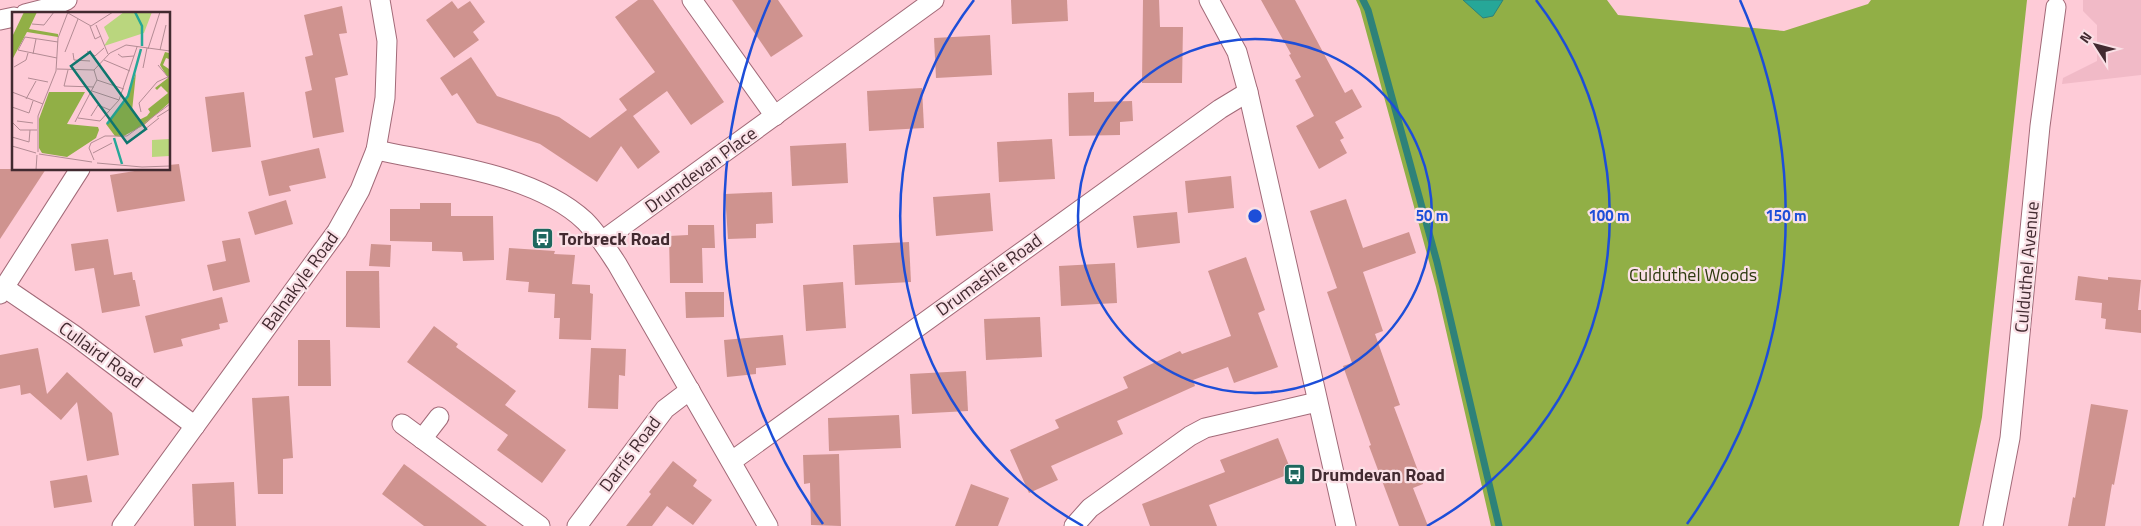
<svg xmlns="http://www.w3.org/2000/svg" width="2141" height="526" font-family="'Titillium Web',sans-serif">
	<style>
		.built { fill: #f1bac7 }
		.forest { fill: #91af46 }
		.water { fill: #26a798; stroke: #2e8279 }
		.lines { fill: none; stroke-linecap: round; stroke-linejoin: round }
		.stream { stroke: #2e8279; stroke-width: 7 }
		.building { fill: #cf938f }
		.minor-casing { stroke: #a26a78; stroke-width: 21 }
		.minor { stroke: #fff; stroke-width: 19 }
		.ring { fill: none; stroke: #1d4ed8; stroke-width: 2.5 }
		.labels { text-anchor: middle; stroke-width: 4.5; stroke-linejoin: round; paint-order: stroke }
		.street-label { font-size: 18px; fill: #422a30; stroke: #fae0e6 }
		.poi-label { font-size: 18px; font-weight: bold; fill: #422a30; stroke: #fae0e6; text-anchor: start }
		.park-label { font-size: 18px; fill: #2f3b10; stroke: #fae0e6 }
		.inset-river { fill: none; stroke: #26a798; stroke-width: 2.5 }
		.inset-road { fill: none; stroke: #b38b94; stroke-width: 1 }
		.view { fill: #0f766e; fill-opacity: 0.15; stroke: #0f766e; stroke-width: 2.5 }
		.inset-edge { fill: none; stroke: #422a30; stroke-width: 2.5 }
		.centre { fill: #1d4ed8; stroke: #fae0e6; stroke-width: 2.5 }
		.ring-label { font-size: 15px; text-anchor: middle; font-weight: bold; fill: #1d4ed8; stroke: #fae0e6; stroke-width: 4.5; stroke-linejoin: round; paint-order: stroke }
	</style>
	<rect width="100%" height="100%" fill="#fecbd7"/>
	<path class="built" d="M2083 0H2141V75L2062 84 2063 78 2097 61V25L2083 11Z"/>
	<path class="forest" d="M1356 0H1607L1618 15 1784 31 1868 4 1871 0H2027L1982 417 1959 526H1491L1436 287 1360 9Z"/>
	<path class="water" d="M1463 0H1503L1493 16 1483 18Z"/>
	<g class="lines">
		<path class="stream" d="M1363 0 1368 10 1437 262 1499 526"/>
	</g>
	<g class="building">
		<path d="M638 0H653L724 102 691 125 667 91 633 116 660 152 638 169 621 146 597 182 540 144 477 123 457 93 452 96 440 78 471 57 497 96 559 117 590 138 627 110 619 99 655 72 615 17Z"/>
		<path d="M732 0H778L803 36 771 57Z"/>
		<path d="M1011 0H1067L1068 21 1012 24Z"/>
		<path d="M1143 0H1159L1160 27H1183L1182 83H1142Z"/>
		<path d="M1261 0H1295L1345 93 1352 89 1362 107 1335 122 1344 138 1340 140 1347 153 1319 169 1296 126 1314 116 1295 80 1301 77 1289 55 1291 54Z"/>
		<path d="M452 1 458 9 470 1 485 22 473 32 479 40 454 58 426 20Z"/>
		<path d="M342 6 347 33 339 34 348 75 335 78 344 132 313 138 305 92 312 90 305 57 313 55 304 15Z"/>
		<path d="M990 35 992 75 936 78 934 38Z"/>
		<path d="M922 88 924 128 869 131 867 91Z"/>
		<path d="M244 92 251 147 212 152 205 97Z"/>
		<path d="M1094 92V102L1132 101 1133 121 1120 122V135L1069 136 1068 93Z"/>
		<path d="M1052 139 1055 179 999 182 997 142Z"/>
		<path d="M846 143 848 183 792 186 790 146Z"/>
		<path d="M319 148 326 178 289 186 291 191 269 196 261 161Z"/>
		<path d="M179 164 185 201 117 212 110 175 147 169H169V165Z"/>
		<path d="M0 169H46L0 239Z"/>
		<path d="M1231 176 1234 208 1188 213 1185 181Z"/>
		<path d="M772 192 773 223 756 224V238L728 239 725 194Z"/>
		<path d="M990 193 993 231 936 236 933 197Z"/>
		<path d="M1346 199 1363 248 1409 232 1416 253 1363 272 1383 331 1375 334 1400 405 1394 407 1423 484 1413 488 1428 526H1399L1369 446 1371 445 1343 366 1352 363 1327 292 1337 288 1310 211Z"/>
		<path d="M286 200 293 224 255 235 248 212Z"/>
		<path d="M420 203H451V216H493L494 260 463 261 462 252 432 251V242L390 241V209H420Z"/>
		<path d="M1177 212 1180 243 1137 248 1133 216Z"/>
		<path d="M688 225H714L715 248H702L703 283H670L669 236 688 235Z"/>
		<path d="M240 238 250 282 213 291 207 265 226 261 222 241Z"/>
		<path d="M108 239 114 275 132 272 133 280H135L140 306 102 313 94 268 75 271 71 244Z"/>
		<path d="M909 242 911 282 855 285 853 245Z"/>
		<path d="M371 244 391 245 390 267 369 266Z"/>
		<path d="M509 248 555 251 554 254 575 255 572 284 590 285V293L593 294 591 340 559 339 560 318H554L555 294 528 292 529 282 506 280Z"/>
		<path d="M1246 257 1265 310 1258 313 1278 367 1234 383 1228 367 1193 380 1195 386 1117 421 1123 434 1051 466 1058 480 1029 493 1010 450 1059 428 1055 420 1128 388 1123 377 1180 351 1182 354 1231 336 1208 271Z"/>
		<path d="M1115 263 1117 303 1061 306 1059 266Z"/>
		<path d="M346 271H379L380 328 346 327Z"/>
		<path d="M2078 276 2108 280V277L2141 280 2138 310H2141V333L2105 329 2106 319 2101 318 2102 303 2075 300Z"/>
		<path d="M843 282 846 328 806 331 803 285Z"/>
		<path d="M685 292H724V317L686 318Z"/>
		<path d="M222 297 228 322 219 324 220 329 181 339 183 346 154 353 145 316Z"/>
		<path d="M1040 317 1042 357 986 360 984 319Z"/>
		<path d="M434 326 458 344 456 347 516 391 505 405 566 450 542 483 497 450 508 435 407 362Z"/>
		<path d="M783 335 786 365 756 368V374L727 377 724 340Z"/>
		<path d="M298 340H330L331 386H298Z"/>
		<path d="M38 348 47 394 67 372 112 413 119 455 87 461 77 402 61 420 30 393 21 395 20 385 0 389V355Z"/>
		<path d="M591 348 626 349 625 376 619 375 618 409 588 408Z"/>
		<path d="M966 371 968 411 912 414 910 374Z"/>
		<path d="M289 396 293 458 283 459V494H258L252 398Z"/>
		<path d="M2091 404 2128 410 2114 485 2112 484 2105 526H2068L2073 497 2075 498Z"/>
		<path d="M899 415 901 448 829 451 828 418Z"/>
		<path d="M1278 438 1292 473 1209 505 1217 526H1150L1142 504 1225 472 1220 460Z"/>
		<path d="M839 454 841 526 811 525 810 483 804 484 803 455Z"/>
		<path d="M673 461 697 480 693 486 712 500 693 525 667 506 652 526H626L651 494 649 492Z"/>
		<path d="M404 464 427 481 487 526H424L382 494Z"/>
		<path d="M87 475 92 502 54 508 50 481Z"/>
		<path d="M234 482 236 526H194L192 484Z"/>
		<path d="M971 484 1009 498 998 526H955Z"/>
	</g>
	<g class="lines">
		<defs>
			<g id="minor">
				<path d="M692 0 775 116"/>
				<path d="M1209 0 1237 52 1248 92 1346 526"/>
				<path d="M25 14 52 7 67 0"/>
				<path d="M0 20 14 17"/>
				<path d="M376 150C441 164 535 174 585 221 598 234 607 249 617 264L768 526"/>
				<path d="M602 241 934 0"/>
				<path d="M5 288 74 335 195 426"/>
				<path d="M0 294 80 169"/>
				<path d="M402 424 540 526"/>
				<path d="M422 439 439 417"/>
				<path d="M732 461 1220 109 1248 92"/>
				<path d="M122 526 337 231 360 190 376 150 385 98 387 41 380 0"/>
				<path d="M577 526 665 409 690 390"/>
				<path d="M1074 526 1090 508 1190 436 1205 428 1317 402"/>
				<path d="M1993 526 2010 438 2040 126 2056 7"/>
			</g>
		</defs>
		<use href="#minor" class="minor-casing"/>
		<use href="#minor" class="minor"/>
	</g>
	<g class="ring">
		<circle cx="1255" cy="216" r="177"/>
		<path d="M1083 526A354 354 0 0 1 974 0M1536 0A354 354 0 0 1 1427 526"/>
		<path d="M823 524A531 531 0 0 1 770 0M1740 0A531 531 0 0 1 1687 524"/>
	</g>
	<defs>
		<symbol id="bus-square" viewBox="-11 -11 22 22"><rect x="-9" y="-9" width="18" height="18" rx="4" fill="#1e675e" stroke="#fae0e6"/><path d="M-5-6H5V4H4V6H2V4H-2V6H-4V4H-5ZM-3.5-4V0h7V-4ZM-3.5 1.2v1.5H-2V1.2ZM2 1.2v1.5H3.5V1.2Z" fill="#fff"/></symbol>
	</defs>
	<g fill-rule="evenodd">
		<use href="#bus-square" x="530" y="226" width="25" height="25"/>
		<use href="#bus-square" x="1282" y="462" width="25" height="25"/>
	</g>
	<g class="labels">
		<g class="street-label">
			<text transform="translate(701 170) rotate(-36)" y="6">Drumdevan Place</text>
			<text transform="translate(2027 267) rotate(-85)" y="6">Culduthel Avenue</text>
			<text transform="translate(989 275) rotate(-36)" y="6">Drumashie Road</text>
			<text transform="translate(300 281) rotate(-54)" y="6">Balnakyle Road</text>
			<text transform="translate(101 355) rotate(36)" y="6">Cullaird Road</text>
			<text transform="translate(630 454) rotate(-53)" y="6">Darris Road</text>
		</g>
		<g class="poi-label">
			<text x="559" y="245">Torbreck Road</text>
			<text x="1311" y="481">Drumdevan Road</text>
		</g>
		<g class="park-label">
			<text x="1693" y="281">Culduthel Woods</text>
		</g>
	</g>
	<g transform="translate(12 12)">
		<rect width="158" height="158" fill="#fecbd7"/>
		<path d="M112 0H140L132 21 92 34 97 26 92 15ZM157 127V144L140 145V128Z" fill="#bad67e"/>
		<path d="M12 0H25L17 17 46 22V25L15 20 0 48V25ZM153 40 157 41V47L154 46 151 53 157 57V91L132 113 110 125 103 124 94 112 113 90 124 61 120 99 127 108 135 104 138 100 136 97 156 81 149 74 145 78 143 76 156 66 148 53ZM37 80H73L55 112 86 115 87 118 84 126 55 145 30 141 27 136V107Z" fill="#91af46"/>
		<path class="inset-river" d="M123 0 130 14V34M95 112 116 84 129 37M102 126 110 152"/>
		<path class="inset-road" d="M56 1 79 14 101 0M20 12 32 13 42 0M84 13 96 42M78 14 83 27 89 24M136 37 148 0M148 38 154 13M75 39 83 44 92 36M53 40 66 7M61 41 62 48 78 49M21 42 24 27M106 42 110 45 122 44M45 46 6 38 13 25 46 30M92 48 118 59M146 53 156 65M2 55 14 48 16 41M131 56 135 36M45 57 82 58 98 41 114 33 158 39M56 58 52 74 82 75M16 66 36 70M85 68 112 77M80 79 107 88M0 80 31 92M14 87 24 69M0 95 17 101 21 89M129 100 127 91 145 70 158 64M79 104 86 93 98 98M145 105 158 97M66 106 88 109 107 88 125 35M5 109 21 111M0 110 8 118H25M63 110 85 68 82 58M132 118 147 106M0 125 17 130 18 118M0 134 24 141M26 140V104L44 59 46 26 56 0M81 141 100 131M27 142 80 150M82 148 77 136 79 131 93 124H115L158 92M85 151 130 155 158 154M24 158 25 143"/>
		<path class="view" d="M78 40 134 117 115 131 59 54Z"/>
		<rect width="158" height="158" class="inset-edge"/>
	</g>
	<circle cx="1255" cy="216" r="8" class="centre"/>
	<g class="ring-label">
		<text x="1432" y="221">50 m</text>
		<text x="1609" y="221">100 m</text>
		<text x="1786" y="221">150 m</text>
	</g>
	<g transform="translate(2096 45) rotate(306)" stroke="#fae0e6" stroke-width="4" paint-order="stroke">
	<path d="M0-4L9 19L0 12L-9 19Z" fill="#422a30"/>
	<text y="-8" font-size="14" font-weight="bold" text-anchor="middle" fill="#422a30">N</text>
	</g>
</svg>
